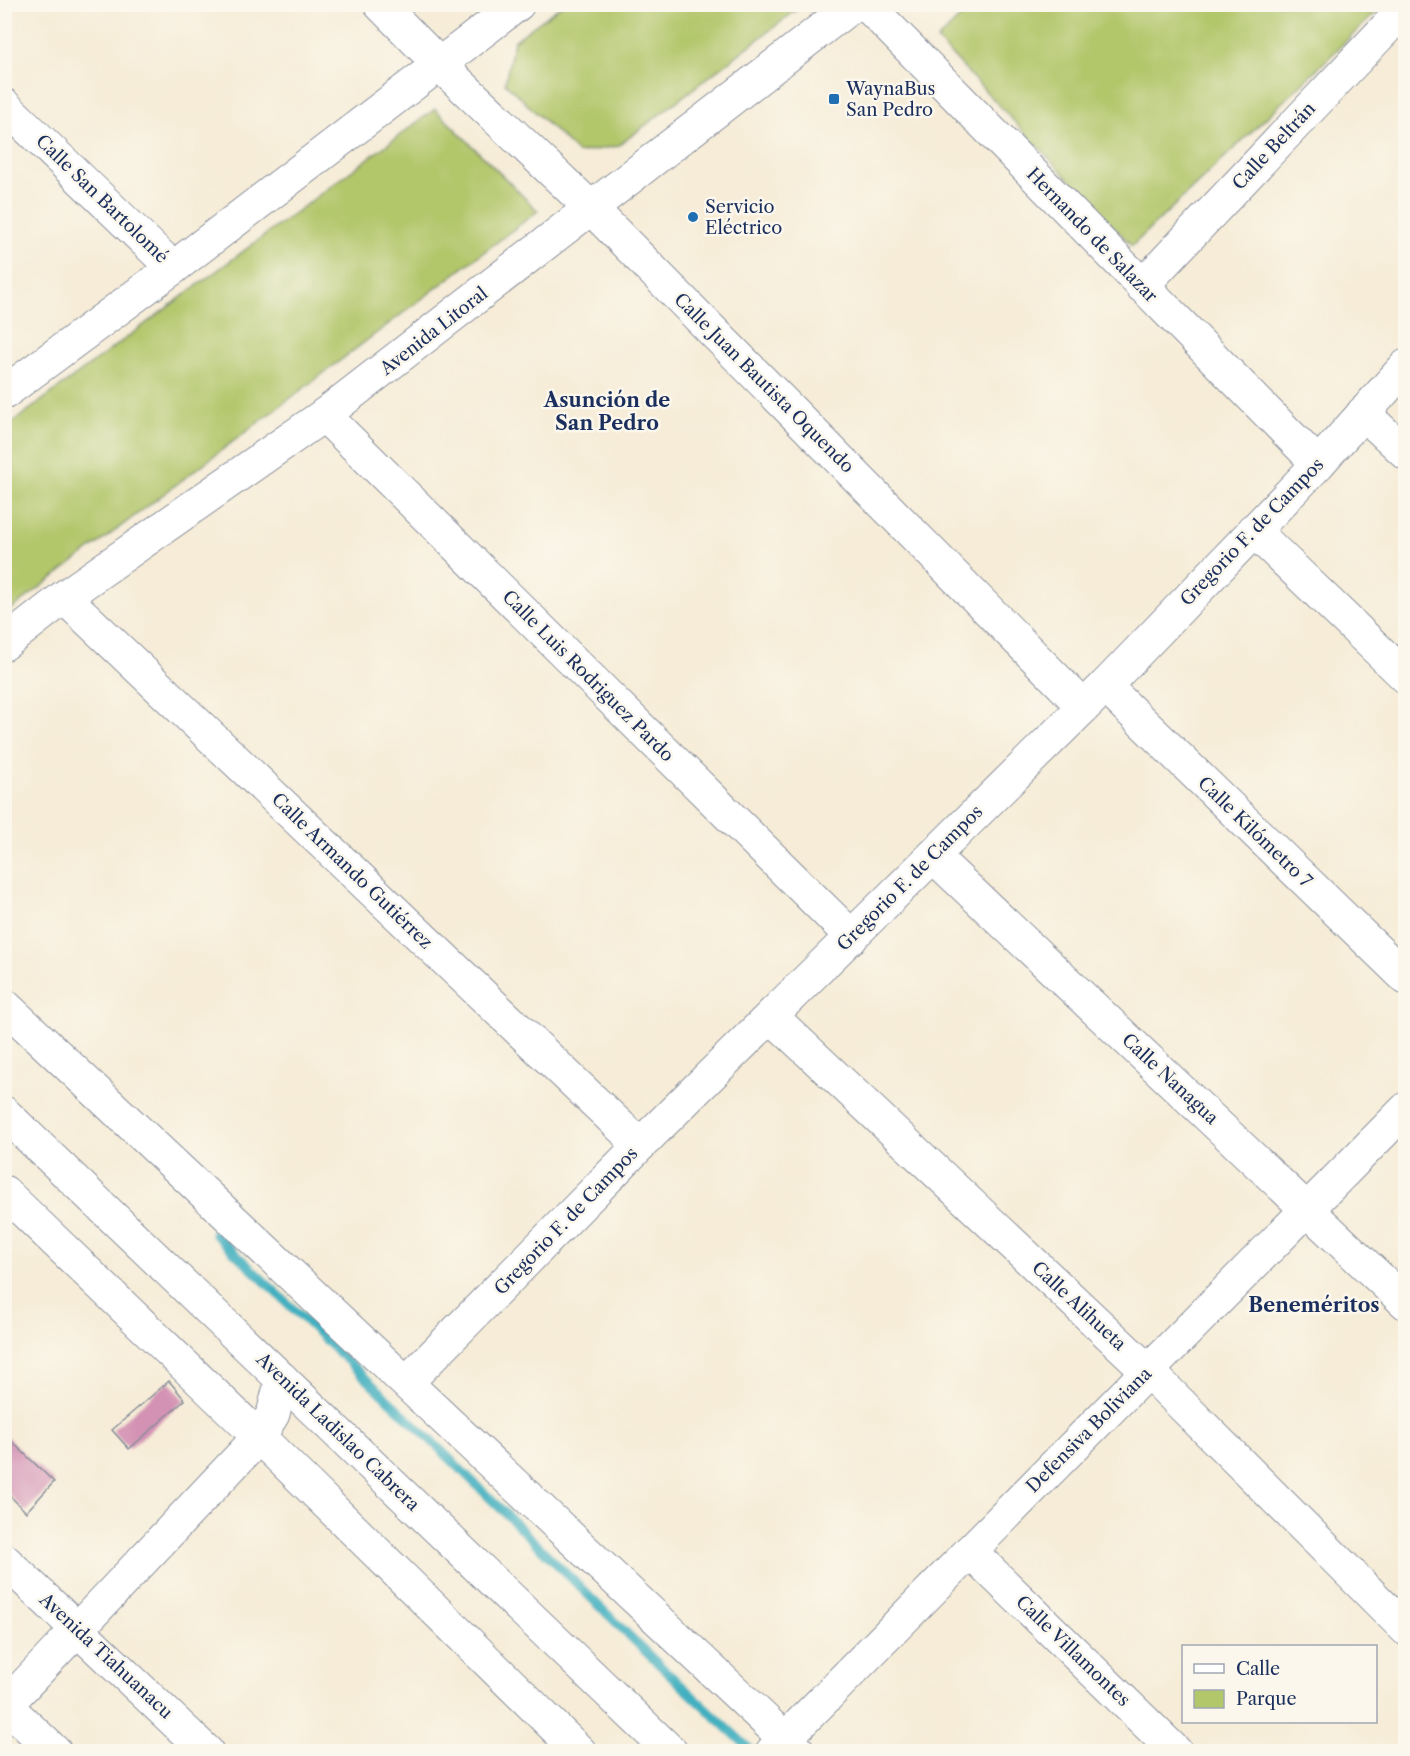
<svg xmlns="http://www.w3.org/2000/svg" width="1410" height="1756" font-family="'Libre Caslon Text',serif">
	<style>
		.green { fill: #b2c66a; stroke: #667a64; stroke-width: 1.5 }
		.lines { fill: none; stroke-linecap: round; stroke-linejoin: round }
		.stream { stroke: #43b0c0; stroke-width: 9 }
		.building { fill: #d391b3 }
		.street-casing { stroke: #888e9a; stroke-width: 35 }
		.primary-casing { stroke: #888e9a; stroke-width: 35 }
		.highway-casing { stroke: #888e9a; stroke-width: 35 }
		.street { stroke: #fff; stroke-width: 33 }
		.primary { stroke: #fff; stroke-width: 33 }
		.highway { stroke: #fff; stroke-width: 33 }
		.poi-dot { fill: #1f6fb2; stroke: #fbf7ec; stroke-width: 2 }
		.labels { text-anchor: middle; stroke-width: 5; stroke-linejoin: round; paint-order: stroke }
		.poi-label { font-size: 18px; fill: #1b2f5e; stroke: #fbf7ec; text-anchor: start }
		.street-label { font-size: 18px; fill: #1b2f5e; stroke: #fbf7ec }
		.neighbourhood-label { font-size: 20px; font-weight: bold; fill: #1b2f5e; stroke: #fbf7ec }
	</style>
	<rect width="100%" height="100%" fill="#fbf7ec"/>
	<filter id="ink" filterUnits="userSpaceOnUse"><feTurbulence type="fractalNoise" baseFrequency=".0167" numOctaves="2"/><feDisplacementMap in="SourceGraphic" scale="12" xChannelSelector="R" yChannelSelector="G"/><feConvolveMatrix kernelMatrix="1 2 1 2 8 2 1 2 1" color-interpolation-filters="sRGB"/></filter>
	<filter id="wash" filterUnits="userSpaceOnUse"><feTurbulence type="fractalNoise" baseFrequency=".008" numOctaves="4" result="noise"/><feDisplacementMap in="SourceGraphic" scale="24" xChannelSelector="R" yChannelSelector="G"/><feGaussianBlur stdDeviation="1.35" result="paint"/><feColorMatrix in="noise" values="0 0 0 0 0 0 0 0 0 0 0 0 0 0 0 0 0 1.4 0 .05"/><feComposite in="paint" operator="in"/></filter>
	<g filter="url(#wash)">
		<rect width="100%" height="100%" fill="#f6ecd7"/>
		<g class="green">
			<path d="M974 4H1384V5L1132 246 937 40Z"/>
			<path d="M562 5V4L803 5 618 146 578 153 505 83 514 41Z"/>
			<path d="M435 109 538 211 5 614V428Z"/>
		</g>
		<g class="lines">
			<path class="stream" d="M215 1234 443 1452 651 1657 753 1752"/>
		</g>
		<g id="blocks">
			<g class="building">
				<path d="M169 1381 185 1400 129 1449 112 1430Z"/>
				<path d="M4 1434 54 1482 26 1512 4 1490Z"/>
			</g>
		</g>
	</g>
	<g filter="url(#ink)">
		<use href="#blocks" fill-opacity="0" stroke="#888e9a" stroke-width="1.5"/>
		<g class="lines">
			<defs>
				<g id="street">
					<path d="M380 4 440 65 592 209 1083 706"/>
					<path d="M866 4 1318 464"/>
					<path d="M4 105 173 268"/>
					<path d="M1142 286 1406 7"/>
					<path d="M1363 413 1406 453"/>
					<path d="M324 415 852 937"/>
					<path d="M1253 530 1406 677"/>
					<path d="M64 597 640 1145"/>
					<path d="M1105 686 1406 978"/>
					<path d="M933 856 1406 1303"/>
					<path d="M4 1005 799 1752"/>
					<path d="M771 1016 1148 1371 1406 1629"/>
					<path d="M4 1192 259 1437 580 1752"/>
					<path d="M407 1382 640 1145 1105 686 1318 464 1406 366"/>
					<path d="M970 1551 1176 1752"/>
					<path d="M4 1560 207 1752"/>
					<path d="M4 1704 55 1752"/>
					<path d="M4 1707 259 1437 273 1414 282 1379"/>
					<path d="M772 1752 1406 1109"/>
				</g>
				<g id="primary">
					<path d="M4 393 173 268 518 4"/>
					<path d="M4 644 64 597 324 415 854 4"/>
				</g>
				<path id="highway" d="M4 1113 671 1752"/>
			</defs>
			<use href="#street" class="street-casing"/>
			<use href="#primary" class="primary-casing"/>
			<use href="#highway" class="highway-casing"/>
			<use href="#street" class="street"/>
			<use href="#primary" class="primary"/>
			<use href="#highway" class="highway"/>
		</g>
	</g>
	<g class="poi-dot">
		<rect x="828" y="93" width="12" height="12" rx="3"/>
		<circle cx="693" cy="217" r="6"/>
	</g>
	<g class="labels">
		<g class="poi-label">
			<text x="846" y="95">WaynaBus<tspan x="846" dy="21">San Pedro</tspan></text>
			<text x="705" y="213">Servicio<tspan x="705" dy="21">Eléctrico</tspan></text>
		</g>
		<g class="street-label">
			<text transform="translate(1274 146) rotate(-47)" y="6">Calle Beltrán</text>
			<text transform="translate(102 199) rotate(44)" y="6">Calle San Bartolomé</text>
			<text transform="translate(1092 235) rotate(46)" y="6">Hernando de Salazar</text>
			<text transform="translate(434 331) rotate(-38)" y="6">Avenida Litoral</text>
			<text transform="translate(764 383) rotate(45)" y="6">Calle Juan Bautista Oquendo</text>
			<text transform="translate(1252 532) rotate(-46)" y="6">Gregorio F. de Campos</text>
			<text transform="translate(588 676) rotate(45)" y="6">Calle Luis Rodriguez Pardo</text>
			<text transform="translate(1255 832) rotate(44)" y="6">Calle Kilómetro 7</text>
			<text transform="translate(352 871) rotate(44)" y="6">Calle Armando Gutiérrez</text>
			<text transform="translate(910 878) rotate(-45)" y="6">Gregorio F. de Campos</text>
			<text transform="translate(1170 1079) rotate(43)" y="6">Calle Nanagua</text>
			<text transform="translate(566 1221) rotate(-46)" y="6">Gregorio F. de Campos</text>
			<text transform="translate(1079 1306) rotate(43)" y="6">Calle Alihueta</text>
			<text transform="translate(1089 1430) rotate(-45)" y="6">Defensiva Boliviana</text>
			<text transform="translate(338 1432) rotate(44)" y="6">Avenida Ladislao Cabrera</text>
			<text transform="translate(1073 1651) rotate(44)" y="6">Calle Villamontes</text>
			<text transform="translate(106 1656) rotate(43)" y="6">Avenida Tiahuanacu</text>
		</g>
		<g class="neighbourhood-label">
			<text x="607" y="407">Asunción de<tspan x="607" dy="23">San Pedro</tspan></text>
			<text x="1314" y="1312">Beneméritos</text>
		</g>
	</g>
	<rect width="1410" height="1756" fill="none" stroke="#fbf7ec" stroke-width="24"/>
	<rect x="1182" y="1645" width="195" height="78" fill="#fbf7ec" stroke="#a1a7b3" stroke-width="1.5"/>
	<rect x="1194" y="1664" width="30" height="9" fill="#ffffff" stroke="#a1a7b3" stroke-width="1.5"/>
	<text x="1236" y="1675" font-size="18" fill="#1b2f5e">Calle</text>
	<rect x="1194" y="1690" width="30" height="18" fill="#b2c66a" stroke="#a1a7b3" stroke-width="1.5"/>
	<text x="1236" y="1705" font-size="18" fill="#1b2f5e">Parque</text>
</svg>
